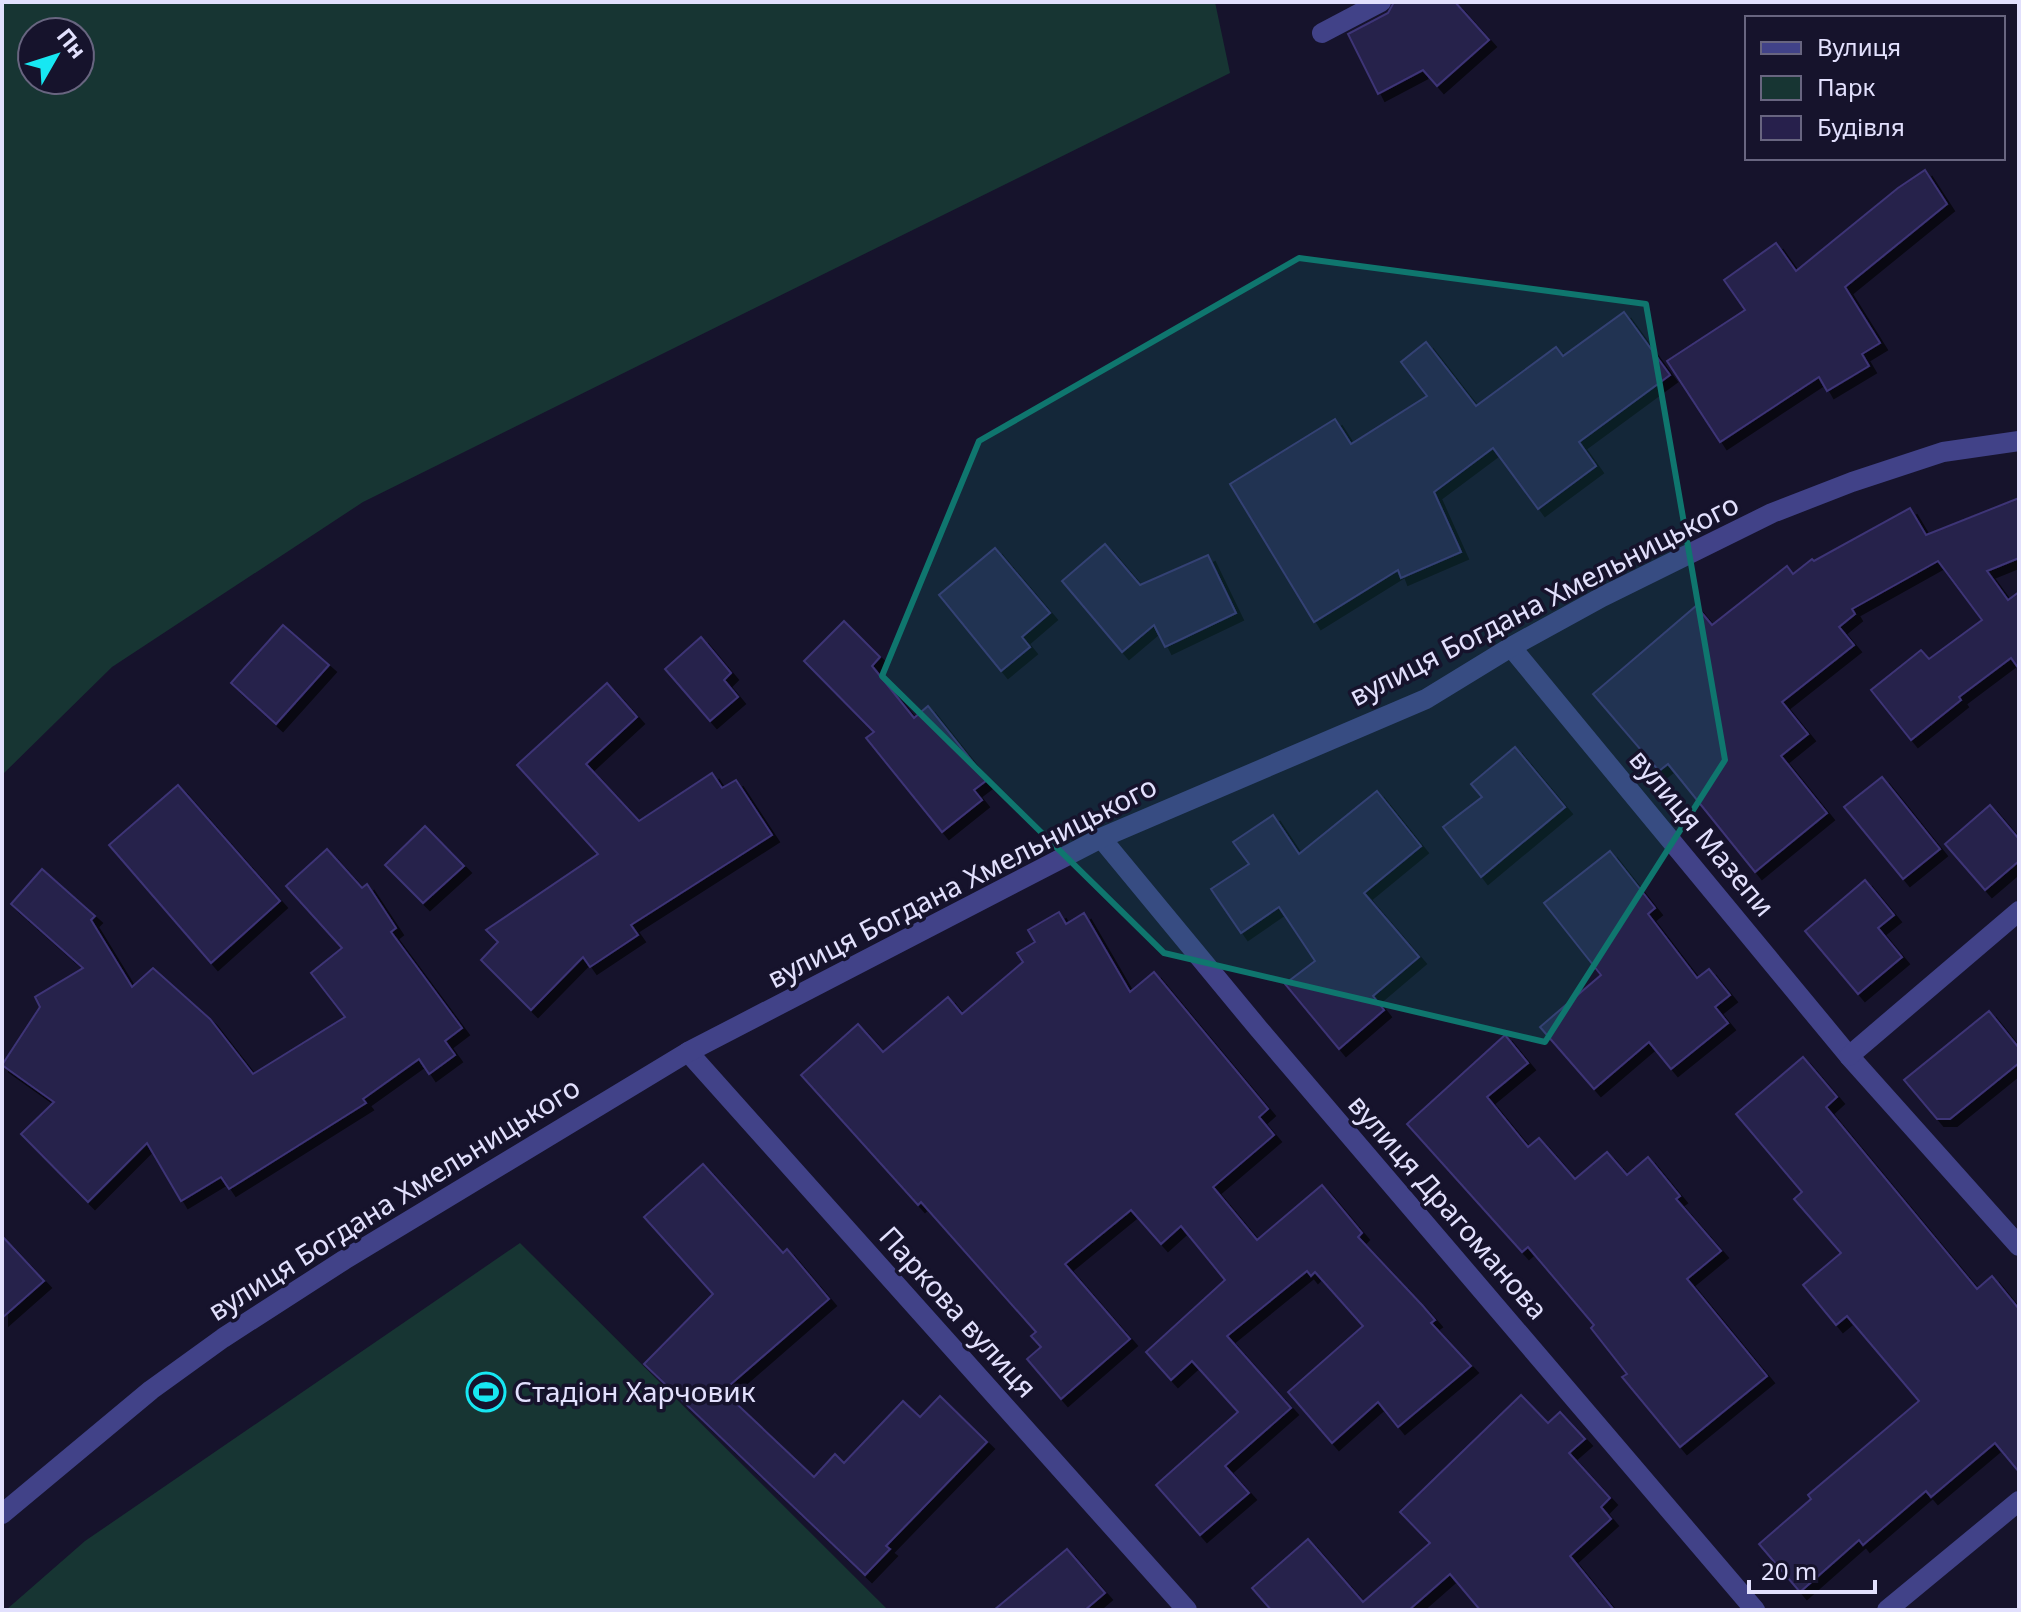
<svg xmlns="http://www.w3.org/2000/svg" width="2021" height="1612" font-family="'Noto Sans',sans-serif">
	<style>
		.green { fill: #173533; fill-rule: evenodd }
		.building { fill: #27204c; stroke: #3d3476; stroke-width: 2; filter: url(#shadow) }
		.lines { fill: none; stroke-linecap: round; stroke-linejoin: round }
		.street { stroke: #414288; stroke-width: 20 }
		.marked { fill: #0f766e; fill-opacity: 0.2; stroke: #0f766e; stroke-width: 6; stroke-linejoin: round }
		.labels { text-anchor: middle; stroke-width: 7; stroke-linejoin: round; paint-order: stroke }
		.street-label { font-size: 28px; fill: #e2e0fd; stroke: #16132c }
		.poi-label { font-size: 28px; fill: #e2e0fd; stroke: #16132c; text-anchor: start }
	</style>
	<defs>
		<filter id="shadow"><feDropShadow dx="7" dy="7" stdDeviation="0" flood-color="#0009"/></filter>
	</defs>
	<rect width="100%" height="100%" fill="#16132c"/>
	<g class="green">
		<path d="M2 2H1215L1230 73 363 502 112 667 2 775ZM32 32H80V80H32Z"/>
		<path d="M520 1243 888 1610H6L85 1541Z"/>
	</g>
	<g class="building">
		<path d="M1394 2H1455L1489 40 1437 86 1423 70 1378 94 1348 34 1388 13Z"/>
		<path d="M1925 170 1947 204 1845 287 1880 343 1862 354 1869 366 1827 391 1819 377 1720 442 1667 361 1745 310 1724 280 1776 243 1796 271 1898 188Z"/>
		<path d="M1624 312 1670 375 1579 442 1596 466 1538 509 1493 448 1434 492 1461 552 1401 578 1398 570 1314 622 1230 484 1335 419 1351 444 1427 396 1401 362 1426 342 1476 406 1556 347 1563 356Z"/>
		<path d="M2019 498V558L1987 571 2008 600 2019 592V669L2011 658 1959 697 1961 700 1911 740 1871 690 1921 650 1929 659 1982 620 1938 561 1852 609 1855 614 1839 627 1854 645 1782 702 1808 734 1781 756 1827 813 1755 872 1668 764 1659 771 1593 694 1696 606 1712 625 1787 566 1793 574 1812 559 1814 561 1910 508 1926 535Z"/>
		<path d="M1105 544 1140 585 1208 555 1236 613 1165 647 1154 625 1122 652 1062 581Z"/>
		<path d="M995 548 1050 613 1022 637 1030 647 1001 671 939 595Z"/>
		<path d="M844 621 880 657 872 666 914 718 928 706 987 780 974 790 982 800 942 832 866 738 874 732 804 661Z"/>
		<path d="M283 625 329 665 276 724 231 683Z"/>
		<path d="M701 637 731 673 724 680 738 697 710 721 665 669Z"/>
		<path d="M607 683 637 717 586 764 639 821 712 773 722 788 736 780 772 835 631 925 638 935 590 967 583 957 531 1010 481 960 498 942 486 930 598 854 517 765Z"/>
		<path d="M1515 747 1565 807 1481 877 1443 827 1482 797 1471 784Z"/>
		<path d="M1882 777 1940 849 1903 879 1844 807Z"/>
		<path d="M178 785 280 901 211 963 109 845Z"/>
		<path d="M1377 791 1421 846 1364 893 1419 957 1373 996 1384 1010 1339 1049 1285 984 1315 961 1279 907 1241 933 1211 889 1249 864 1233 842 1273 815 1299 854Z"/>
		<path d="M1990 805 2019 839V861L1985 890 1945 844Z"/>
		<path d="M425 826 464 866 423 903 385 865Z"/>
		<path d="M327 849 362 888 367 884 396 928 391 932 462 1028 445 1041 455 1055 429 1074 419 1059 363 1099 366 1103 229 1189 221 1177 181 1201 147 1143 88 1202 21 1134 54 1102 2 1065 40 1007 35 997 83 968 11 904 42 869 95 916 91 920 132 987 153 968 210 1019 253 1074 345 1017 311 973 342 948 286 886Z"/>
		<path d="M1610 851 1655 908 1648 914 1697 978 1709 969 1730 995 1715 1007 1728 1023 1671 1069 1649 1042 1594 1089 1540 1027 1601 975 1544 903Z"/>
		<path d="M1865 880 1894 915 1878 928 1902 957 1858 994 1805 931Z"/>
		<path d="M1059 912 1066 924 1084 913 1130 992 1154 972 1268 1109 1259 1117 1274 1135 1213 1187 1257 1240 1322 1185 1362 1233 1358 1237 1422 1305 1435 1320 1431 1323 1471 1366 1398 1427 1378 1402 1332 1443 1288 1392 1363 1326 1315 1272 1311 1276 1307 1271 1227 1336 1291 1408 1225 1466 1249 1493 1200 1535 1156 1485 1238 1412 1192 1361 1171 1380 1146 1352 1225 1280 1181 1226 1161 1244 1131 1210 1065 1264 1130 1339 1061 1399 1027 1359 1041 1347 1031 1336 1036 1332 921 1202 918 1205 801 1075 858 1024 883 1052 948 997 962 1014 1023 962 1017 953 1035 942 1028 930Z"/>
		<path d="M1989 1011 2019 1048V1063L1950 1119H1937L1904 1080Z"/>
		<path d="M1505 1035 1528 1063 1487 1097 1528 1147 1539 1138 1575 1179 1607 1152 1627 1175 1648 1157 1680 1196 1676 1199 1721 1251 1687 1279 1767 1376 1680 1447 1622 1377 1627 1374 1591 1328 1594 1325 1528 1247 1522 1252 1407 1124Z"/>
		<path d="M1803 1057 1837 1097 1826 1107 1977 1289 1992 1276 2019 1309V1472L1995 1443 1931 1497 1926 1491 1863 1545 1859 1540 1800 1592 1759 1544 1811 1499 1808 1495 1919 1401 1847 1316 1836 1325 1803 1285 1841 1253 1794 1199 1802 1192 1736 1114Z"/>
		<path d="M703 1164 783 1253 787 1249 829 1299 723 1391 814 1477 835 1454 844 1463 903 1401 920 1417 940 1396 987 1442 886 1546 890 1549 865 1575 644 1364 713 1294 644 1217Z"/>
		<path d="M2 1236 44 1281 2 1318Z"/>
		<path d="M1521 1395 1548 1423 1560 1412 1585 1439 1569 1453 1610 1498 1601 1507 1611 1519 1570 1556 1614 1610H1480L1450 1574 1409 1610H1271L1252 1588 1308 1539 1363 1602 1430 1543 1400 1512Z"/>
		<path d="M1067 1549 1105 1593 1085 1610H994Z"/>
	</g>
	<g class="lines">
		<g class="street">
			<path d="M1322 33 1381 2"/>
			<path d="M1511 647 1849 1056 2019 1246"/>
			<path d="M1101 838 1258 1028 1755 1610"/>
			<path d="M688 1052 1187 1610"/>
			<path d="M1849 1056 2019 911"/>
			<path d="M2 1514 151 1390 223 1338 344 1260 688 1052 1101 838 1426 699 1511 647 1602 597 1772 513 1852 482 1943 452 2019 441"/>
			<path d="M1887 1610 2019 1501"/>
		</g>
	</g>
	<path class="marked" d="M1299 258 1646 304 1725 760 1545 1042 1164 953 882 676 979 441Z"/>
	<defs>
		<symbol id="stadium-ring" viewBox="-11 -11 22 22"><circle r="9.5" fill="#16132c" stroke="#17e7f2" stroke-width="1.5"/><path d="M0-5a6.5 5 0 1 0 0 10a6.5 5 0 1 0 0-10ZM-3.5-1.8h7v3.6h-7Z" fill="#17e7f2"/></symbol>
	</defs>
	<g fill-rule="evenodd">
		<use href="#stadium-ring" x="464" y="1370" width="44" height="44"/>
	</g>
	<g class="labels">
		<g class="street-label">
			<text transform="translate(1544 600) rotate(-27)" y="10">вулиця Богдана Хмельницького</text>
			<text transform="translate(1702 833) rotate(50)" y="10">вулиця Мазепи</text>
			<text transform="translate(962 882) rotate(-27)" y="10">вулиця Богдана Хмельницького</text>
			<text transform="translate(394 1199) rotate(-32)" y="10">вулиця Богдана Хмельницького</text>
			<text transform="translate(1448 1207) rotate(49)" y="10">вулиця Драгоманова</text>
			<text transform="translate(958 1312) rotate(48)" y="10">Паркова вулиця</text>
		</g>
		<g class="poi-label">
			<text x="514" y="1402">Стадіон Харчовик</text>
		</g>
	</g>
	<rect width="2021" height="1612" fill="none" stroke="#e2e0fd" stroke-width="8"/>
	<rect x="1745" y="16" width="260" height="144" fill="#16132c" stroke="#686580" stroke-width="2"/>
	<rect x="1761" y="42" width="40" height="12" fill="#414288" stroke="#686580" stroke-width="2"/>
	<text x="1817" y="56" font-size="24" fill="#e2e0fd">Вулиця</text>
	<rect x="1761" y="76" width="40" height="24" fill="#173533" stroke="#686580" stroke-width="2"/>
	<text x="1817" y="96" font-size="24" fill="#e2e0fd">Парк</text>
	<rect x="1761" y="116" width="40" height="24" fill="#27204c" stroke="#686580" stroke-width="2"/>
	<text x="1817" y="136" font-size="24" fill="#e2e0fd">Будівля</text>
	<g transform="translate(56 56) rotate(51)"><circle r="38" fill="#16132c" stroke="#686580" stroke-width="2"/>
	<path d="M0-6L14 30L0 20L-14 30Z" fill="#17e7f2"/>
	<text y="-12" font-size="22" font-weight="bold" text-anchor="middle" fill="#e2e0fd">Пн</text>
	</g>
	<path d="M1749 1580v12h126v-12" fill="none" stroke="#e2e0fd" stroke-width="4"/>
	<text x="1761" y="1580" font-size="24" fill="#e2e0fd" stroke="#16132c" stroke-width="6" paint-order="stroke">20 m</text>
</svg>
